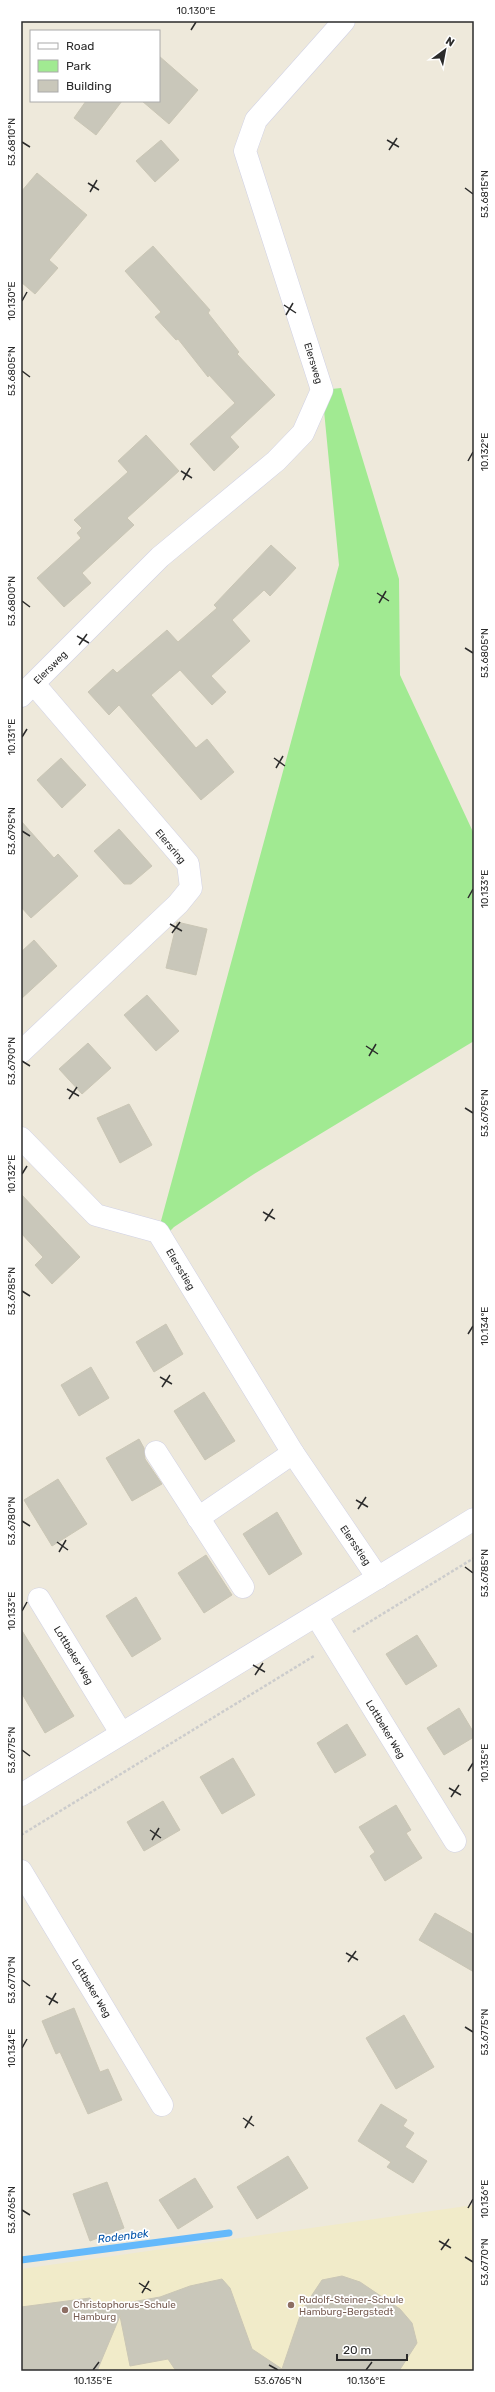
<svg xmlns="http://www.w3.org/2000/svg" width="495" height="2392" font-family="Rubik,sans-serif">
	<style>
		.education { fill: #f1ebc9 }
		.green { fill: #a1ea92 }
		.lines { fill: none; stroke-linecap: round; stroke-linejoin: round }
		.stream { stroke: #64b9fb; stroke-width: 7 }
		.building { fill: #c9c7ba; stroke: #cac6b5 }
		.minor-casing { stroke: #d0d1e5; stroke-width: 23 }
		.path { stroke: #ccc; stroke-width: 2.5; stroke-dasharray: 3 2; stroke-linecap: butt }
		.minor { stroke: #fff; stroke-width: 22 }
		.ticks { fill: none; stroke: #2b2b2b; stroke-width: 1.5 }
		.education-dot { fill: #8d6e63; stroke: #fff; stroke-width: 1.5 }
		.labels { text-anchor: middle; stroke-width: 3.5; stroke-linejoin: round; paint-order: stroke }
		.street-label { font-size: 10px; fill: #2b2b2b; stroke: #fff }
		.education-label { font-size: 10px; fill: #785e54; stroke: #fff; text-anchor: start }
		.water-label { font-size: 11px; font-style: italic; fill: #0053aa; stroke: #fff }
		.neatline { fill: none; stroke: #2b2b2b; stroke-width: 1.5 }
		.ticks-label { font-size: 10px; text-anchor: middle; fill: #2b2b2b }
	</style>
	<rect width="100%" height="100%" fill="#eee9db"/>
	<path class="education" d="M474 2205V2371H21V2269Z"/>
	<path class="green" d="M341 388 399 579 400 675 474 834V1041L254 1174 174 1227 162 1239 158 1232 339 565 322 390Z"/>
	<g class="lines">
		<path class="stream" d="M21 2260 229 2233"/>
	</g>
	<g class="building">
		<path d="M159 56 198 90 169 124 142 101H159Z"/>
		<path d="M86 101H122L96 135 74 118Z"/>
		<path d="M161 140 179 160 155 182 136 161Z"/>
		<path d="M37 173 87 215 49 260 58 268 35 294 21 282V192Z"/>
		<path d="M153 246 210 310 208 313 239 352 237 354 275 395 230 437 239 447 214 471 190 444 235 403 209 375 208 377 178 339 176 340 155 317 161 312 125 271Z"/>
		<path d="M146 435 179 471 127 518 134 525 82 573 91 583 64 607 37 578 81 538 77 533 82 528 74 520 128 472 118 461Z"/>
		<path d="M271 545 296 568 270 596 264 590 232 620 250 641 211 676 226 692 212 705 180 670 151 695 196 748 207 739 234 772 201 800 119 705 109 715 88 692 113 669 117 673 167 630 178 642 217 608 214 605Z"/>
		<path d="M61 758 86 785 62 808 37 780Z"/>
		<path d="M21 821 54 858 58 854 78 876 31 918 21 907Z"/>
		<path d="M119 829 152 866 131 884H124L94 851Z"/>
		<path d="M177 922 207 929 196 975 166 968Z"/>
		<path d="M34 940 57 966 21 999V952Z"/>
		<path d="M147 995 179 1031 156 1051 124 1015Z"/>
		<path d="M88 1043 111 1068 82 1094 59 1069Z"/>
		<path d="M129 1104 152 1145 120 1163 97 1118Z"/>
		<path d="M21 1194 80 1257 52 1284 35 1265 43 1257 21 1233Z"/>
		<path d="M166 1324 183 1354 154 1372 136 1342Z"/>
		<path d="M91 1367 109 1398 79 1416 61 1385Z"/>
		<path d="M204 1392 235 1441 205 1460 174 1411Z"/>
		<path d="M139 1439 144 1448 145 1459 162 1484 132 1501 106 1458Z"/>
		<path d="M58 1479 87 1524 52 1546 24 1500Z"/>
		<path d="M277 1512 302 1554 269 1575 243 1534Z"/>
		<path d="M206 1555 232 1595 204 1613 178 1573Z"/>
		<path d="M136 1597 161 1639 132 1657 106 1616Z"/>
		<path d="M21 1629 74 1716 45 1733 21 1692Z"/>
		<path d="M417 1635 437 1666 406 1685 386 1654Z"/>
		<path d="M459 1708 474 1733V1737L444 1755 427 1728Z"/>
		<path d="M347 1724 366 1755 335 1773 317 1743Z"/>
		<path d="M233 1758 255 1795 222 1814 200 1777Z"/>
		<path d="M163 1801 180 1830 144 1851 127 1822Z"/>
		<path d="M396 1805 411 1830 406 1833 422 1858 385 1881 370 1856 375 1852 359 1827Z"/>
		<path d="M435 1913 474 1935V1972L419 1940Z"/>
		<path d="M74 2008 100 2072 108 2069 122 2100 88 2114 60 2052 56 2054 42 2021Z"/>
		<path d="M404 2015 434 2067 396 2089 366 2038Z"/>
		<path d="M381 2104 407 2120 403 2126 414 2133 405 2147 427 2161 413 2183 387 2167 391 2162 358 2141Z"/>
		<path d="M288 2156 308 2188 257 2219 237 2187Z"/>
		<path d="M195 2178 213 2207 178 2229 159 2200Z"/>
		<path d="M107 2182 124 2228 90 2241 73 2194Z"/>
		<path d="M342 2276 360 2282 400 2309 412 2323 417 2343 399 2371H176L168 2359 130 2366 120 2316 97 2371H21V2307L90 2298 98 2308 160 2297 190 2286 222 2279 230 2288 252 2349 282 2369 302 2310 322 2280Z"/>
	</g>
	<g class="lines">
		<defs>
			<g id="minor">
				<path d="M21 696 160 557 276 461 303 433 322 390 245 151 256 120 344 21"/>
				<path d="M21 1052 178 904 191 888 188 864 34 684"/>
				<path d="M21 1138 96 1215 158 1232 293 1453 378 1578"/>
				<path d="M156 1452 243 1587"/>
				<path d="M198 1518 293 1453"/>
				<path d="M39 1599 121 1733"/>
				<path d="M317 1617 455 1841"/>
				<path d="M21 1795 474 1519"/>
				<path d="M21 1871 162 2105"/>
			</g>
		</defs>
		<use href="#minor" class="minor-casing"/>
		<g class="path">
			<path d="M353 1632 474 1558"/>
			<path d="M21 1835 314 1656"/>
		</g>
		<use href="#minor" class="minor"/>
	</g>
	<path class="ticks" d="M191 30 196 22M387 140 399 147M22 142 30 147M389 150 397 138M88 183 99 190M465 188 473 194M90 192 97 180M22 301 27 292M284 305 296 313M286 315 293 303M22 371 30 377M468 461 473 452M181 471 192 478M183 480 190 468M377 593 389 601M22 601 30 607M379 603 386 591M77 636 89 643M79 645 87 634M465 648 473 653M22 737 27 729M274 758 285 766M276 768 283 756M22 831 30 836M468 898 473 889M170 924 182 931M172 933 180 922M366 1046 378 1054M369 1056 376 1044M22 1061 30 1066M67 1089 79 1096M69 1099 77 1087M465 1108 473 1113M22 1174 27 1166M263 1212 275 1219M265 1221 273 1209M22 1291 30 1296M468 1334 473 1326M160 1377 172 1384M162 1387 170 1375M356 1500 368 1507M358 1509 366 1497M22 1521 30 1526M57 1542 68 1550M59 1552 66 1540M465 1567 473 1573M22 1611 27 1602M253 1665 265 1672M255 1675 263 1663M22 1750 30 1756M468 1771 473 1763M449 1788 461 1795M451 1797 459 1785M150 1830 161 1838M152 1840 159 1828M346 1953 358 1960M348 1962 356 1951M22 1980 30 1986M46 1996 58 2003M49 2005 56 1993M465 2027 473 2032M22 2048 27 2039M243 2118 254 2126M245 2128 252 2116M468 2208 473 2199M22 2210 30 2215M439 2241 451 2248M441 2250 449 2239M465 2257 473 2262M139 2283 151 2291M142 2293 149 2281M269 2365 278 2370M93 2370 99 2362M366 2370 372 2362"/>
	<g class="education-dot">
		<circle cx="291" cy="2305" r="4"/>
		<circle cx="65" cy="2310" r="4"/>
	</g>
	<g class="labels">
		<g class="street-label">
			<text transform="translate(314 363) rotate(73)" y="4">Elersweg</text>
			<text transform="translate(50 667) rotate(-45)" y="4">Elersweg</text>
			<text transform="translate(171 846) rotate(50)" y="4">Elersring</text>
			<text transform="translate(181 1269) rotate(59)" y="4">Elersstieg</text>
			<text transform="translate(356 1545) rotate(56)" y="4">Elersstieg</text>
			<text transform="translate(74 1655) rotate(59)" y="4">Lottbeker Weg</text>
			<text transform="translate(386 1729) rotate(59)" y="4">Lottbeker Weg</text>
			<text transform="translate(92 1988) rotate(59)" y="4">Lottbeker Weg</text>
		</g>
		<g class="education-label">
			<text x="299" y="2303">Rudolf-Steiner-Schule<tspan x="299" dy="12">Hamburg-Bergstedt</tspan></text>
			<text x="73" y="2308">Christophorus-Schule<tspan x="73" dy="12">Hamburg</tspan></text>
		</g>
		<g class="water-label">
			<text transform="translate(123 2236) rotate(-7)" y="4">Rodenbek</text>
		</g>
	</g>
	<rect width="495" height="2392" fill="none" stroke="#ffffff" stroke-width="44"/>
	<rect x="30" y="30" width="130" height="72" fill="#ffffff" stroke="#aaaaaa"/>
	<rect x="38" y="43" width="20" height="6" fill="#ffffff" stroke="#aaaaaa"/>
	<text x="66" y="50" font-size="12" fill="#2b2b2b">Road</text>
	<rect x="38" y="60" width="20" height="12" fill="#a1ea92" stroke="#aaaaaa"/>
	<text x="66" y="70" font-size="12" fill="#2b2b2b">Park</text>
	<rect x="38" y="80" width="20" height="12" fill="#c9c7ba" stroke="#aaaaaa"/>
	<text x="66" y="90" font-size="12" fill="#2b2b2b">Building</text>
	<g transform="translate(445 50) rotate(32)" stroke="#ffffff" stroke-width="3" paint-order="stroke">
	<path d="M0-3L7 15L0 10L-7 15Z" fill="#2b2b2b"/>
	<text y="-6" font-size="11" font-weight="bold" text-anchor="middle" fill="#2b2b2b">N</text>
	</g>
	<path d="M337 2354v6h70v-6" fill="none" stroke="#2b2b2b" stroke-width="2"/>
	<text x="343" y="2354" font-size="12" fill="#2b2b2b" stroke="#ffffff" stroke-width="3" paint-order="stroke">20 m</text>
	<rect x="22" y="22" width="451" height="2348" class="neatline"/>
	<g class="ticks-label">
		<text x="196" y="14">10.130°E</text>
		<text transform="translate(11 142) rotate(-90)" y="4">53.6810°N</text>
		<text transform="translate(484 194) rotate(-90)" y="4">53.6815°N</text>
		<text transform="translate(11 301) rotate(-90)" y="4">10.130°E</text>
		<text transform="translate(11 371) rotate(-90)" y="4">53.6805°N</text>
		<text transform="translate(484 452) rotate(-90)" y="4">10.132°E</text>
		<text transform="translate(11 601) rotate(-90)" y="4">53.6800°N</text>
		<text transform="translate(484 653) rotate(-90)" y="4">53.6805°N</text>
		<text transform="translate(11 737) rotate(-90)" y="4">10.131°E</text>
		<text transform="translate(11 831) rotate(-90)" y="4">53.6795°N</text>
		<text transform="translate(484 889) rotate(-90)" y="4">10.133°E</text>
		<text transform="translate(11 1061) rotate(-90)" y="4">53.6790°N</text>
		<text transform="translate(484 1113) rotate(-90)" y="4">53.6795°N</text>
		<text transform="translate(11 1174) rotate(-90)" y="4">10.132°E</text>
		<text transform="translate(11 1291) rotate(-90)" y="4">53.6785°N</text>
		<text transform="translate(484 1326) rotate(-90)" y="4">10.134°E</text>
		<text transform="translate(11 1521) rotate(-90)" y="4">53.6780°N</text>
		<text transform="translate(484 1573) rotate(-90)" y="4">53.6785°N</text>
		<text transform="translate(11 1611) rotate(-90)" y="4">10.133°E</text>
		<text transform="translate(11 1750) rotate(-90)" y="4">53.6775°N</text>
		<text transform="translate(484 1763) rotate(-90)" y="4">10.135°E</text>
		<text transform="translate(11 1980) rotate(-90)" y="4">53.6770°N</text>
		<text transform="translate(484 2032) rotate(-90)" y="4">53.6775°N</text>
		<text transform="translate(11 2048) rotate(-90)" y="4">10.134°E</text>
		<text transform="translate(484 2199) rotate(-90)" y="4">10.136°E</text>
		<text transform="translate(11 2210) rotate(-90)" y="4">53.6765°N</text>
		<text transform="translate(484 2262) rotate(-90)" y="4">53.6770°N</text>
		<text x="93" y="2384">10.135°E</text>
		<text x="278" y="2384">53.6765°N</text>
		<text x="366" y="2384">10.136°E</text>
	</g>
</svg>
